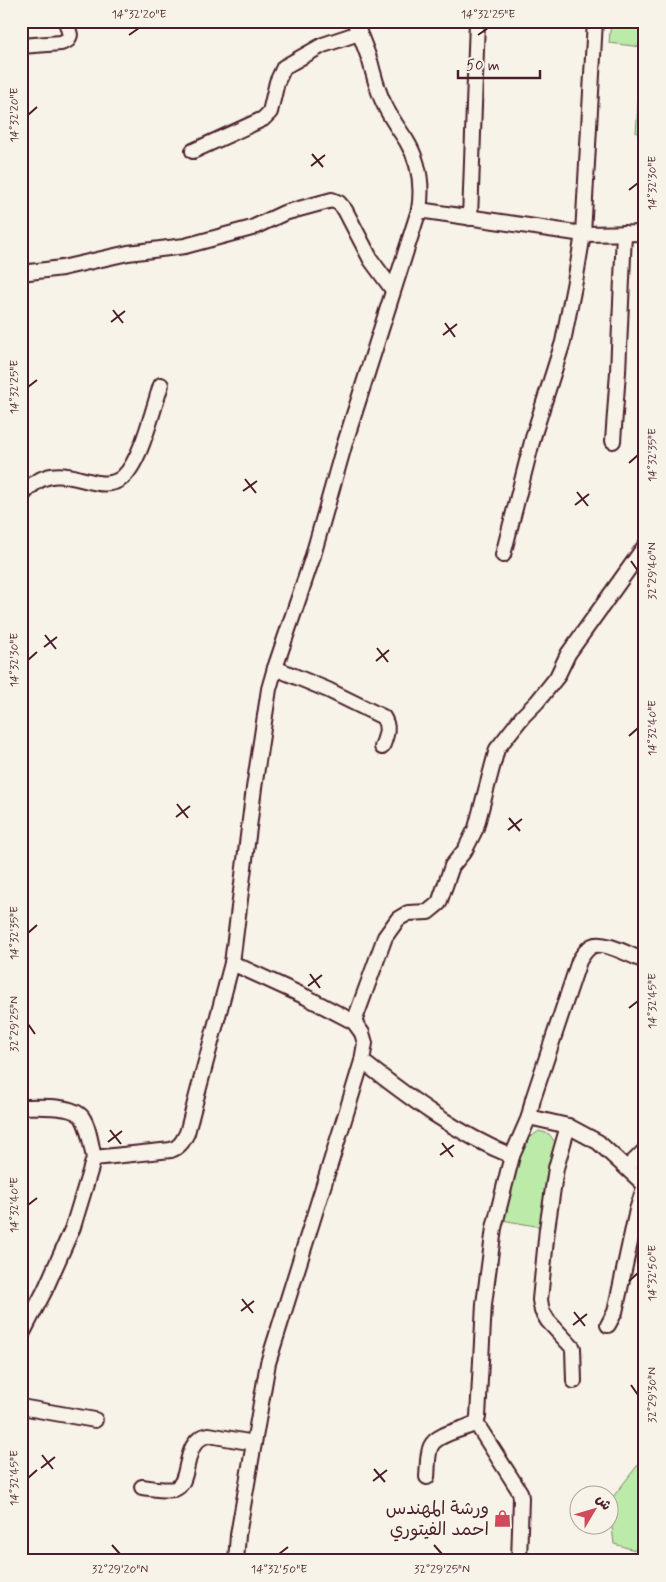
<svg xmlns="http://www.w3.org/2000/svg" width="666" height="1582" font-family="Mynerve,'Playpen Sans Arabic',sans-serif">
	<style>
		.green { fill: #bbeaa9; stroke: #82846a }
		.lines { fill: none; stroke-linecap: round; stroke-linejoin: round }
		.minor-casing { stroke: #4a1f2b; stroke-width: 18 }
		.minor { stroke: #f7f3e8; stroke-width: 14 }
		.ticks { fill: none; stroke: #4a1f2b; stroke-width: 2 }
		.labels { text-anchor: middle; stroke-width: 5; stroke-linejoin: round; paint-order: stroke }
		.poi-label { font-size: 18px; fill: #4a1f2b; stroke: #f7f3e8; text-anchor: end }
		.neatline { fill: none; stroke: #4a1f2b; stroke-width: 2 }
		.ticks-label { font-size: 12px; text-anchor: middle; fill: #4a1f2b }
	</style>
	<rect width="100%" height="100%" fill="#f7f3e8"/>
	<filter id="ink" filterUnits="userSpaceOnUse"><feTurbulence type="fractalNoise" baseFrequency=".02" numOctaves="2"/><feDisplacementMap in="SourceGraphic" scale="10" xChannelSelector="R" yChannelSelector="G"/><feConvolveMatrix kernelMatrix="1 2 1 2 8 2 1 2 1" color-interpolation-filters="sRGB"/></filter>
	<g filter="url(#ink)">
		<g class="green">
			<path d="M611 21H645V133H636L642 47 609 43Z"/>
			<path d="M539 1131 549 1134 558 1146 541 1227 502 1220 520 1150 528 1139Z"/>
			<path d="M645 1462V1553L614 1544 609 1502 637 1466Z"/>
		</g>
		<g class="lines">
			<defs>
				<g id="minor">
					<path d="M21 46 61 43 68 40 70 35 66 21"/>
					<path d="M193 151 263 119 270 112 277 82 284 67 323 45 359 33"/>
					<path d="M419 210 583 234 645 233"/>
					<path d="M470 218 477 21"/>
					<path d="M21 273 62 268 128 253 185 246 252 228 284 213 332 200 339 203 345 210 371 260 393 290"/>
					<path d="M613 441 618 372 624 233"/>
					<path d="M21 497C57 448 96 501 123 477 141 461 153 409 161 385"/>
					<path d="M503 555 534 434 563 342 576 276 583 234 595 21"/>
					<path d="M275 668 328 690 383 717C390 727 386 736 382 747"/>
					<path d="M232 963 306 997 354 1022 362 1033 365 1043 362 1061 348 1107 268 1363 238 1535 236 1561"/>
					<path d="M354 1022 385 937 398 919 408 913 428 912 439 903 452 866 465 850 476 828 497 749 523 716 537 702 557 677 568 654 645 546"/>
					<path d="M362 1061C408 1097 457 1134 512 1156L529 1117 568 1126 598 1142 645 1185"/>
					<path d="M21 1107C36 1107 72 1104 82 1117 89 1127 91 1145 94 1158L171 1150C180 1147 183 1141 187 1133L232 963 254 788 269 689 275 668 312 559 344 446 419 210C423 185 419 161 406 140 398 128 390 117 384 104 377 90 374 75 370 61 365 47 360 34 354 21"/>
					<path d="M529 1117 533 1099 579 961C582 956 586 949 592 946 604 940 633 957 645 961"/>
					<path d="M568 1126 556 1168 547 1229 540 1300 542 1311 548 1321 573 1348 574 1381"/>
					<path d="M627 1168 645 1150"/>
					<path d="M608 1325 615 1312 637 1210 645 1185"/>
					<path d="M21 1336 45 1290 73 1227 94 1158"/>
					<path d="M21 1407 95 1420"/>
					<path d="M476 1423 520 1492 521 1498 519 1561"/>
					<path d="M427 1477C428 1468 427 1454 431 1446 437 1433 464 1430 476 1423L478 1417 484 1304 494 1228 512 1156"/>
					<path d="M142 1487C152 1488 165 1491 174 1489 193 1484 180 1440 209 1435L254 1443"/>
				</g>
			</defs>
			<use href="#minor" class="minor-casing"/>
			<use href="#minor" class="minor"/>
		</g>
	</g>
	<path class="ticks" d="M129 35 139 28M478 35 488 28M28 115 37 107M312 154 323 167M311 166 325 155M629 190 638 183M113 310 123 323M111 322 125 311M445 323 455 337M443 335 457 324M28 387 37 380M629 463 638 455M245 479 256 493M243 491 257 481M577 492 588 506M575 505 589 494M631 561 638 571M45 635 56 649M44 647 57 637M377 648 388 662M28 660 37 652M376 661 389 650M629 736 638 728M177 804 188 818M176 817 190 806M509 818 520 831M508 830 522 819M28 933 37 925M310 974 320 988M308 986 322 975M629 1008 638 1001M28 1024 35 1034M110 1130 121 1144M108 1142 122 1131M442 1143 453 1157M440 1155 454 1145M28 1205 37 1198M629 1281 638 1273M242 1299 253 1313M241 1311 254 1301M574 1312 585 1326M573 1325 587 1314M631 1385 638 1395M42 1455 53 1469M41 1468 55 1457M374 1469 385 1482M28 1478 37 1470M373 1481 387 1470M112 1545 120 1554M434 1545 442 1554M279 1554 288 1547"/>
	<defs>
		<symbol id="shop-bare" viewBox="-9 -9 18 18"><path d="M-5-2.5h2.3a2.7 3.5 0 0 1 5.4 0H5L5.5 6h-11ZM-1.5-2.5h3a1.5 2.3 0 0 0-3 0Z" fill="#d1495b" stroke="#f7f3e8" stroke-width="2.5" paint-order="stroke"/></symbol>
	</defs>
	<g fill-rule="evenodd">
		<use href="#shop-bare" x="490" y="1506" width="25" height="25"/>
	</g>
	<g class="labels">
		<g class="poi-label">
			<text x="489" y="1514">ورشة المهندس<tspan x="489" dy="21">احمد الفيتوري</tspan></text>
		</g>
	</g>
	<rect width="666" height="1582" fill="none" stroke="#f7f3e8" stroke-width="55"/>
	<g transform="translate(594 1510) rotate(52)"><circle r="24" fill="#f7f3e8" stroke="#b29e9c"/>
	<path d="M0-4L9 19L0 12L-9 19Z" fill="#d1495b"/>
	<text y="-8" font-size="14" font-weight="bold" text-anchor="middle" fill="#4a1f2b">ش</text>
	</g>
	<path d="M458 70v8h82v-8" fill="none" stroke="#4a1f2b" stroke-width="2.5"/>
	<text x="466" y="70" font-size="15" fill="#4a1f2b" stroke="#f7f3e8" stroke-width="4" paint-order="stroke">50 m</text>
	<rect x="28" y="28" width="610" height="1526" class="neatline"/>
	<g class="ticks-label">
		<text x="139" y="18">14°32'20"E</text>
		<text x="488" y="18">14°32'25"E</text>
		<text transform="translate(14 115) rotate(-90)" y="4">14°32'20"E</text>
		<text transform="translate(652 183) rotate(-90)" y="4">14°32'30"E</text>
		<text transform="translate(14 387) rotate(-90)" y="4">14°32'25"E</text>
		<text transform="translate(652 455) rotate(-90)" y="4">14°32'35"E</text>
		<text transform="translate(652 571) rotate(-90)" y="4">32°29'40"N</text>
		<text transform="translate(14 660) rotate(-90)" y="4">14°32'30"E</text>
		<text transform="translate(652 728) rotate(-90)" y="4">14°32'40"E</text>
		<text transform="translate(14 933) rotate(-90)" y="4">14°32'35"E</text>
		<text transform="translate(652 1001) rotate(-90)" y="4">14°32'45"E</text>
		<text transform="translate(14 1024) rotate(-90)" y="4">32°29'25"N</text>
		<text transform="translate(14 1205) rotate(-90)" y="4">14°32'40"E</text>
		<text transform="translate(652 1273) rotate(-90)" y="4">14°32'50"E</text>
		<text transform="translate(652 1395) rotate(-90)" y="4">32°29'30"N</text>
		<text transform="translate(14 1478) rotate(-90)" y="4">14°32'45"E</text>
		<text x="120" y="1573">32°29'20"N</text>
		<text x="279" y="1573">14°32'50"E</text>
		<text x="442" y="1573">32°29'25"N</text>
	</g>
</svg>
